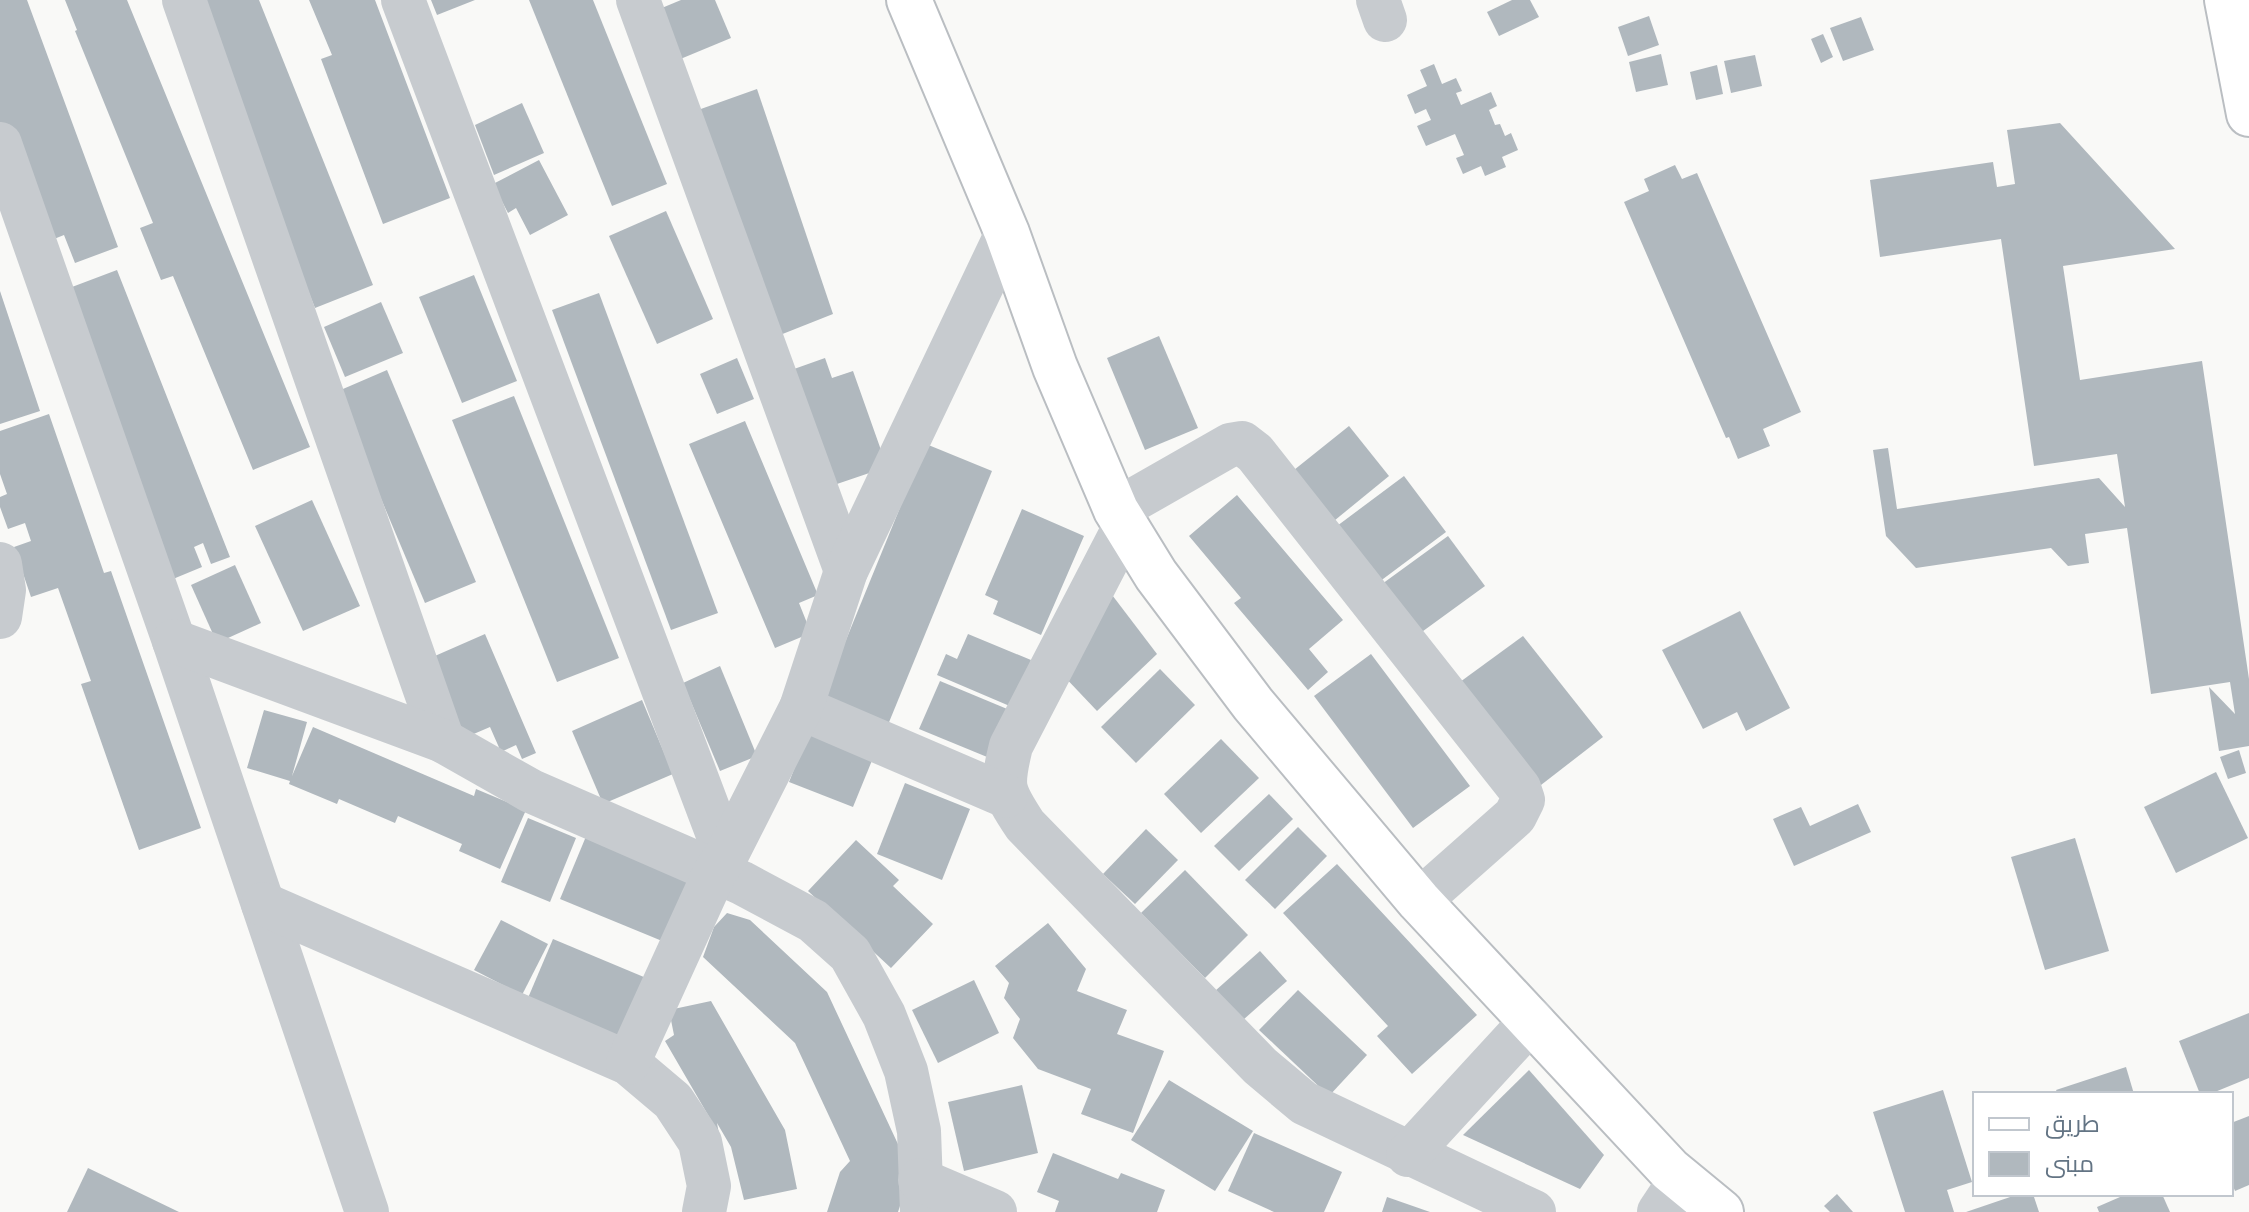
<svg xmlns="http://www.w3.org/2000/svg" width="2249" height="1212" font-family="Inter,Cairo,sans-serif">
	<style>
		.building { fill: #b0b8be }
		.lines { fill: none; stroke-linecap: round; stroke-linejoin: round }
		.major-casing { stroke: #babec2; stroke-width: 48 }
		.minor { stroke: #c7cbcf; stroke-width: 44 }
		.major { stroke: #fff; stroke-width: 44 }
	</style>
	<rect width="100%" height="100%" fill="#f9f9f7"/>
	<g class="building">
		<path d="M0 0H27L118 247 75 263 64 235 44 243 0 126Z"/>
		<path d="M65 0H127L310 447 253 470 173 276 161 280 140 228 153 223 75 31 77 30Z"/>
		<path d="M192 0H259L373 285 315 308Z"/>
		<path d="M309 0H375L450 198 383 224 321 59 332 55Z"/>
		<path d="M431 0H475L437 15Z"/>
		<path d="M529 0H593L667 184 612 206Z"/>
		<path d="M681 0H715L731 38 678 60 657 10Z"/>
		<path d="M1512 0H1530L1539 17 1499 36 1487 12Z"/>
		<path d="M1649 16 1659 45 1628 56 1618 27Z"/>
		<path d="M1861 17 1874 50 1843 61 1830 28Z"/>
		<path d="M1823 34 1833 57 1821 63 1811 39Z"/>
		<path d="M1661 54 1668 85 1636 92 1629 62Z"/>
		<path d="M1755 55 1762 86 1731 93 1724 61Z"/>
		<path d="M1434 64 1442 84 1456 78 1462 91 1456 93 1461 105 1491 92 1497 106 1489 110 1495 125 1500 124 1505 136 1511 133 1518 150 1502 157 1506 167 1485 176 1481 166 1463 174 1456 158 1464 155 1455 134 1426 146 1417 126 1431 120 1426 109 1415 114 1407 95 1427 86 1420 70Z"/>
		<path d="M1717 65 1723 94 1696 100 1690 72Z"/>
		<path d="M757 89 833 314 780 335 698 110Z"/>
		<path d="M522 103 544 153 494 175 475 125Z"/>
		<path d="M2060 123 2175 249 2063 266 2080 380 2202 361 2249 679V746L2219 751 2209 687 2235 714 2230 682 2151 694 2127 528 2085 534 2089 563 2068 566 2051 548 1916 568 1886 536 1873 450 1888 448 1897 509 2099 478 2125 507 2117 454 2034 466 2001 239 1880 257 1870 180 1993 162 1997 187 2015 184 2007 130Z"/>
		<path d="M539 160 568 215 530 235 516 208 508 213 493 184Z"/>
		<path d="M1675 165 1682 179 1697 173 1801 412 1763 429 1770 446 1738 459 1729 437 1726 438 1624 202 1649 191 1644 179Z"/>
		<path d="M666 211 713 319 657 344 609 236Z"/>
		<path d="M117 270 230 557 211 564 203 543 194 547 202 567 173 579 64 290Z"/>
		<path d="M474 275 517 381 462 403 419 297Z"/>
		<path d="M0 291 40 411 0 424Z"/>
		<path d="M599 293 718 613 671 630 552 310Z"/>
		<path d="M381 302 403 353 345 377 324 327Z"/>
		<path d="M1159 336 1198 428 1145 450 1107 358Z"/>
		<path d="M737 358 754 399 717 414 700 374Z"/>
		<path d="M825 358 832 378 853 371 887 467 834 485 794 369Z"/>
		<path d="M387 370 476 582 425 603 336 392Z"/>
		<path d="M514 396 619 658 557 682 452 420Z"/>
		<path d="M49 414 104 573 111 571 201 828 139 850 81 684 91 681 58 588 31 597 14 547 31 541 25 523 8 529 0 507V497L7 494 0 474V431Z"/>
		<path d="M745 421 818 595 799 603 811 633 775 648 689 444Z"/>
		<path d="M1349 426 1389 476 1329 525 1289 474Z"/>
		<path d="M926 444 992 471 885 732 819 706Z"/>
		<path d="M1404 476 1446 532 1379 582 1337 526Z"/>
		<path d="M1237 495 1343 620 1309 649 1328 672 1308 690 1234 603 1241 598 1189 536Z"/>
		<path d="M312 500 360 606 303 631 255 526Z"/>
		<path d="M1022 509 1084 536 1041 635 993 614 998 601 985 595Z"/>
		<path d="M1448 536 1485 586 1419 634 1382 584Z"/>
		<path d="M235 565 261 623 217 643 191 585Z"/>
		<path d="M1106 587 1157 654 1097 711 1060 672Z"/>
		<path d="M1740 611 1790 708 1746 731 1737 712 1703 729 1662 650Z"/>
		<path d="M485 634 536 753 522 759 516 745 501 752 490 727 462 739 428 659Z"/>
		<path d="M968 634 1031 660 1012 707 937 675 946 654 957 659Z"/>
		<path d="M1523 636 1603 737 1541 785 1460 682Z"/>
		<path d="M1371 654 1470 786 1413 828 1314 696Z"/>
		<path d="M720 666 757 756 720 771 683 683Z"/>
		<path d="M1160 669 1195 705 1136 763 1101 727Z"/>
		<path d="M940 681 1012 711 992 759 919 729Z"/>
		<path d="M642 700 673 774 603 804 572 731Z"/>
		<path d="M264 710 307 722 292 776 313 727 474 796 476 789 526 810 500 869 459 851 462 844 398 816 395 823 339 799 337 804 289 784 290 781 247 768Z"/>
		<path d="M809 732 873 758 853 807 789 782Z"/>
		<path d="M1221 739 1259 778 1201 833 1164 794Z"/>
		<path d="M2239 750 2246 773 2228 779 2220 757Z"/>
		<path d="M2216 772 2248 838 2176 873 2144 807Z"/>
		<path d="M905 783 970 809 942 880 877 854Z"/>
		<path d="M1269 794 1293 819 1239 871 1214 846Z"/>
		<path d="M1858 804 1871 832 1794 866 1773 819 1801 807 1810 826Z"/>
		<path d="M528 818 576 838 550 902 501 882Z"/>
		<path d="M1298 827 1327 856 1275 909 1245 880Z"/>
		<path d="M1146 829 1178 860 1135 904 1103 874Z"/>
		<path d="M587 834 694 879 667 943 560 899Z"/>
		<path d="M2075 838 2109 951 2045 970 2011 857Z"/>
		<path d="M856 840 899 880 893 886 933 924 891 968 808 891Z"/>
		<path d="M1337 864 1477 1015 1412 1074 1377 1036 1388 1026 1283 913Z"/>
		<path d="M1185 870 1248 935 1205 978 1141 913Z"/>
		<path d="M727 913 750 920 827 992 911 1172 898 1212H827L840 1172 850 1161 795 1043 703 957 714 927Z"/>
		<path d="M501 920 548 944 522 995 474 970Z"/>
		<path d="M1048 923 1086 969 1077 991 1127 1010 1117 1034 1164 1051 1133 1133 1081 1114 1091 1089 1038 1069 1013 1038 1020 1019 1004 998 1009 983 995 966Z"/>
		<path d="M553 939 651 980 624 1046 525 1005Z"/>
		<path d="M1260 951 1287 981 1243 1020 1215 991Z"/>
		<path d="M974 980 999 1033 938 1063 912 1010Z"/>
		<path d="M1298 990 1367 1055 1329 1096 1259 1030Z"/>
		<path d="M711 1001 785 1130 797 1189 744 1200 731 1147 717 1123 719 1134 665 1041 674 1035 669 1010Z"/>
		<path d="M2249 1013V1078L2210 1094H2200L2179 1041Z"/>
		<path d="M2126 1067 2134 1094H2058L2056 1090Z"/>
		<path d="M1529 1070 1604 1155 1580 1189 1463 1135Z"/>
		<path d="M1169 1080 1253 1131 1215 1191 1131 1140Z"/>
		<path d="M1022 1085 1038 1153 964 1171 948 1102Z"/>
		<path d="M1943 1090 1972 1182 1947 1190 1954 1212H1905L1873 1112Z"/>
		<path d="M2249 1116V1185L2235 1191 2231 1181V1123Z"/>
		<path d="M1254 1133 1342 1172 1324 1212H1274L1228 1191Z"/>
		<path d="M1053 1153 1118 1179 1121 1173 1165 1190 1157 1212H1055L1059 1201 1037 1192Z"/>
		<path d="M88 1168 179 1212H67Z"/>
		<path d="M1837 1194 1853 1212H1830L1824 1206Z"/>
		<path d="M2019 1194H2033L2039 1212H1966Z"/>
		<path d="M2127 1194H2162L2170 1212H2099L2097 1207Z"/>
		<path d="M1387 1197 1430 1212H1382Z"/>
	</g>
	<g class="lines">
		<defs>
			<g id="major">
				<path d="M909 0 1007 233 1055 367 1116 510 1156 575 1253 704 1419 901 1670 1170 1721 1212"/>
				<path d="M2227 0 2249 114"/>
			</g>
		</defs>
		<use href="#major" class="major-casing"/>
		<g class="minor">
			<path d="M184 0 443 741"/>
			<path d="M403 0 726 856"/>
			<path d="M638 0 846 571"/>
			<path d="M1378 0 1385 20"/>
			<path d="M0 144 174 641 367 1212"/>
			<path d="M1116 510 1230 445 1242 443 1255 453 1519 788 1523 800 1515 816 1419 901"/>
			<path d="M1125 526 1011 746C1001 787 1002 790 1025 825L1260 1066 1304 1103 1534 1212"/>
			<path d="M0 564 4 590 0 617"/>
			<path d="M174 641 443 741 531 791 742 883 813 921 850 954 884 1015 906 1071 919 1131 922 1212"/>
			<path d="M801 708 1006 796"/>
			<path d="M263 904 628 1063 673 1101 700 1142 709 1186 704 1212"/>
			<path d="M628 1063 715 872 726 856 801 708 846 571 1007 233"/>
			<path d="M1408 1155 1532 1020"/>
			<path d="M920 1180 995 1212"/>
			<path d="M1659 1212 1681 1179"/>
		</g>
		<use href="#major" class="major"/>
	</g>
	<rect x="1973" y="1092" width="260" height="104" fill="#ffffff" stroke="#c1c7ce" stroke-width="2"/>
	<rect x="1989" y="1118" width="40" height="12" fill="#ffffff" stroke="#c1c7ce" stroke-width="2"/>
	<text x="2045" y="1132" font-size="24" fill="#637484">طريق</text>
	<rect x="1989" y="1152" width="40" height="24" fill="#b0b8be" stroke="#c1c7ce" stroke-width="2"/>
	<text x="2045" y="1172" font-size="24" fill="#637484">مبنى</text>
</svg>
